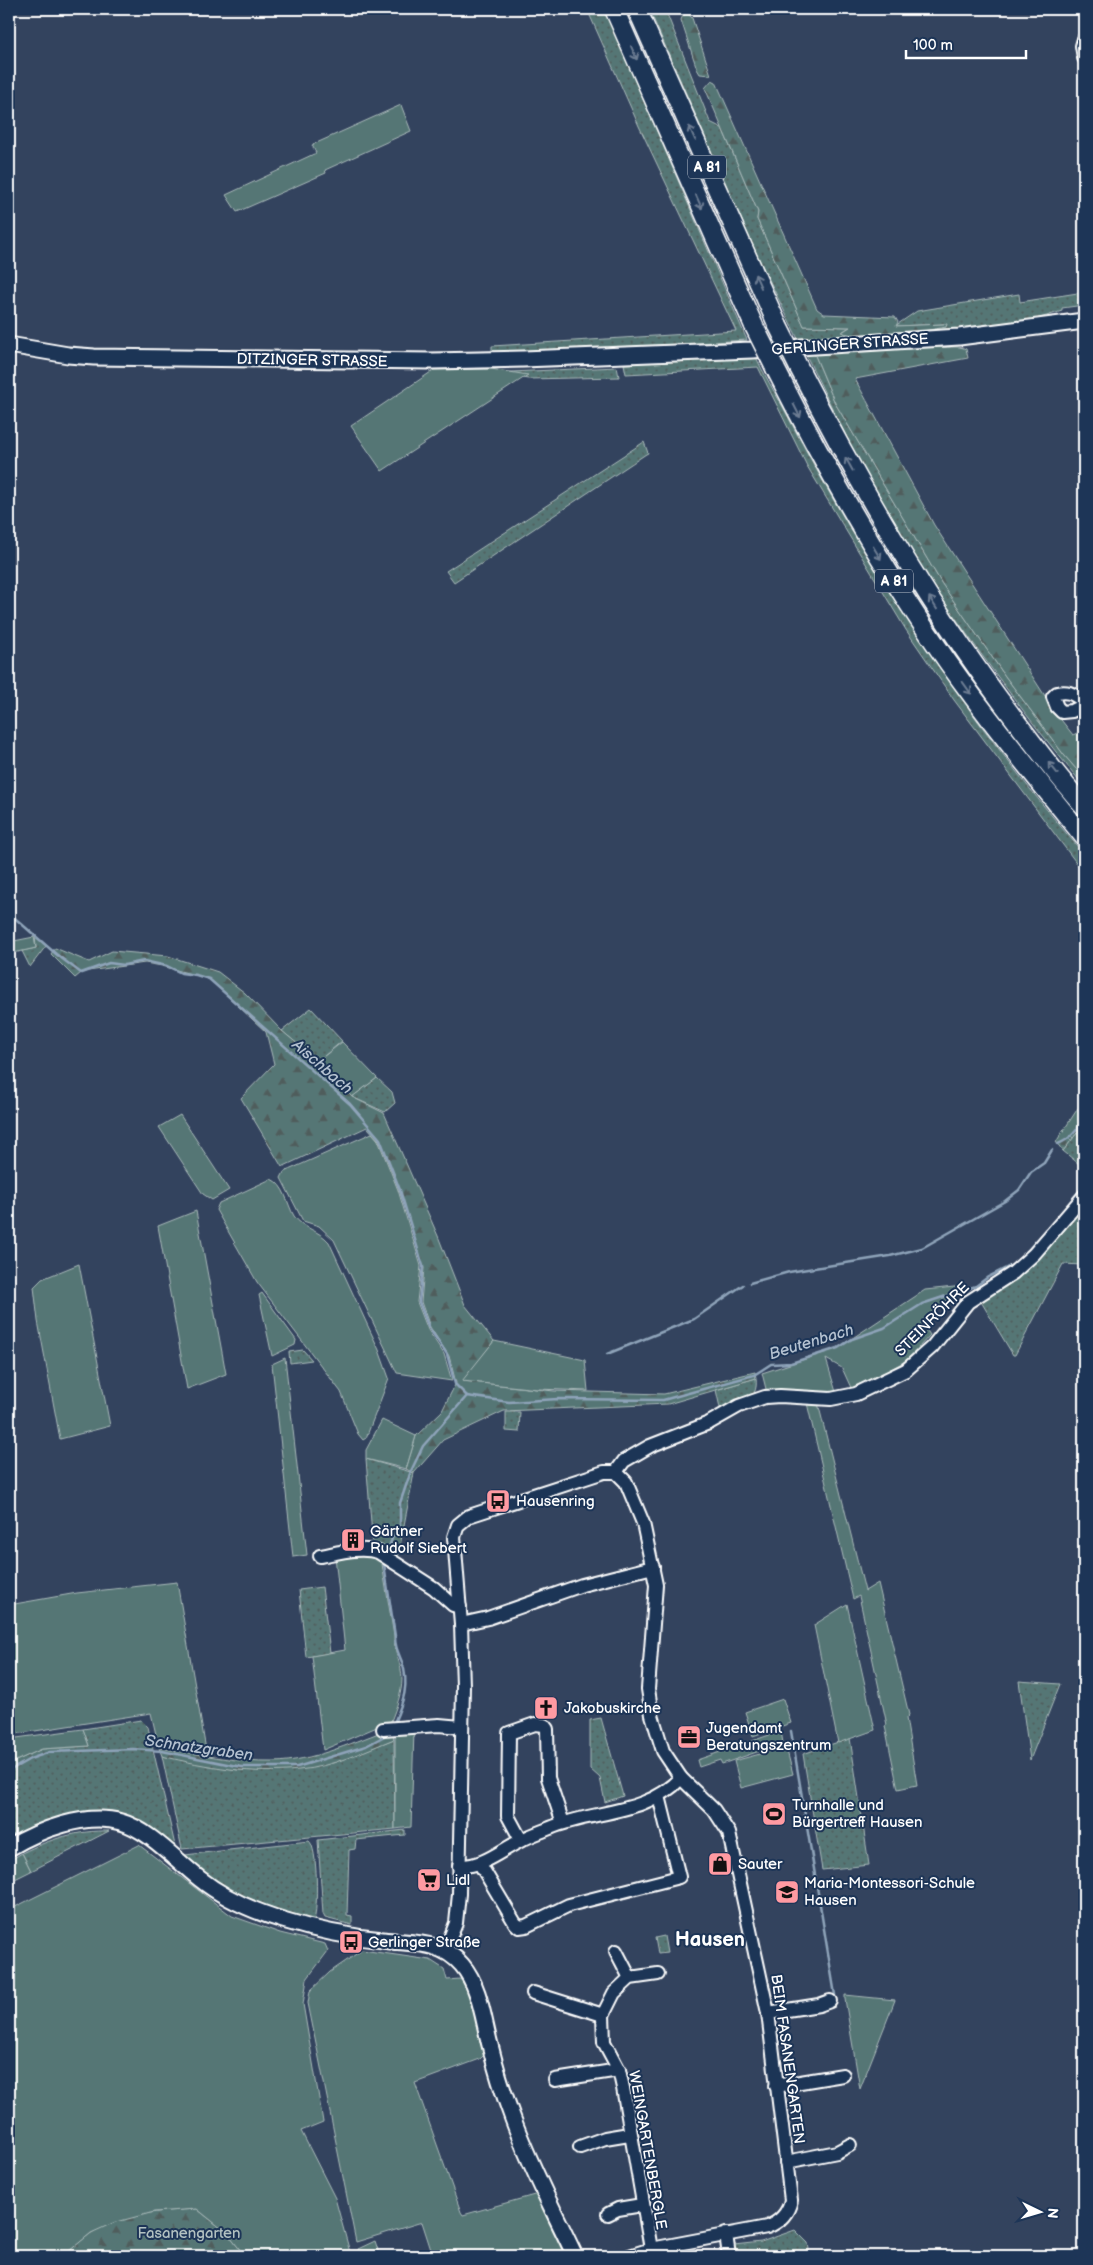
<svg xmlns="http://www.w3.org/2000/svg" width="1093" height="2265" font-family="'Balsamiq Sans',sans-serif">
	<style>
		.grass { fill: url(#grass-dots); stroke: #aababa }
		.forest { fill: url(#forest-firs); stroke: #aababa }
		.garden { fill: #557675; stroke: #aababa }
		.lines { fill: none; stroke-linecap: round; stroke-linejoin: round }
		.stream { stroke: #8fa4ba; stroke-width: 2.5 }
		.minor-casing { stroke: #fff; stroke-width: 16 }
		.major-casing { stroke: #fff; stroke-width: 19 }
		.highway-casing { stroke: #fff; stroke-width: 21 }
		.minor { stroke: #1d3557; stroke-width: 12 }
		.major { stroke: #1d3557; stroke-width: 15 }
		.highway { stroke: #1d3557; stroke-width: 18 }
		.highway-bridge-casing { stroke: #fff; stroke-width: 21; stroke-linecap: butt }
		.highway-bridge { stroke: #1d3557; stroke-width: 18 }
		.oneway { stroke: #6c7c92 }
		.labels { text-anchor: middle; stroke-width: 4; stroke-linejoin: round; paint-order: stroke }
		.shield { fill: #1d3557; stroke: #bbc2cd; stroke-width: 1 }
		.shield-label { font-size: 14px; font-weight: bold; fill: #fff }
		.street-label { font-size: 15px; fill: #fff; stroke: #1d3557 }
		.poi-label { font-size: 15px; fill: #fff; stroke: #1d3557; text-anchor: start }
		.park-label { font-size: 15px; fill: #b2c1c1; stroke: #1d3557 }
		.water-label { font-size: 16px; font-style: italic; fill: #b5c2d1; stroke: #1d3557 }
		.district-label { font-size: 20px; font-weight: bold; fill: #fff; stroke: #1d3557 }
	</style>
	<defs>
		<pattern id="grass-dots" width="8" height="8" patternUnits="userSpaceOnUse" patternTransform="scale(1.25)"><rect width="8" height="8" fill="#557675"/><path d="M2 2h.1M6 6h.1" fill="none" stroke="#505d5c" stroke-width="1.8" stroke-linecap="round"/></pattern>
		<pattern id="forest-firs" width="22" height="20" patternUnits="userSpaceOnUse" patternTransform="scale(1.25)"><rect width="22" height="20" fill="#557675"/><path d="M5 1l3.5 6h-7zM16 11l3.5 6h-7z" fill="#505d5c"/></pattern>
	</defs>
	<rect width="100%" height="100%" fill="#33435e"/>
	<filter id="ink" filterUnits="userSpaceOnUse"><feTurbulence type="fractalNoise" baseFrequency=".02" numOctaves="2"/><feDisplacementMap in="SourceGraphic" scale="10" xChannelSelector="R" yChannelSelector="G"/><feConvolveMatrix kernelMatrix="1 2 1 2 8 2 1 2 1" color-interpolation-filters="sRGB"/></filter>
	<g filter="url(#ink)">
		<g class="grass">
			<path d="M587 9H604L747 340 492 355V346L736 331 639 126Z"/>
			<path d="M649 9H665L710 122 722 128 758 212 757 219 804 326 850 327 843 331 845 334H858L944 324 895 326 917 311 1019 294 1020 302 1084 292V305L1062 308V311C979 340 886 336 799 341L758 257Z"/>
			<path d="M805 353H814L835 403 942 584 1005 676 1064 755 1084 778V786C1002 688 926 583 864 470 843 432 824 391 805 353Z"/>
			<path d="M755 355C763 373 773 389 783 407 866 568 966 717 1084 854V873L954 700 906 630 807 466 758 367 626 374 624 364Z"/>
			<path d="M617 367 619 377 528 379 490 373Z"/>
			<path d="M644 442 648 453 646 454 454 582 446 571Z"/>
			<path d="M35 936 46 946 30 967 22 951 36 948Z"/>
			<path d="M311 1008 342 1041 318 1061 282 1031Z"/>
			<path d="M377 1078 392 1092 395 1103 385 1112 352 1097Z"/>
			<path d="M1084 1124V1168L1063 1151Z"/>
			<path d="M1083 1206 1084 1263 1082 1265 1063 1264 1015 1355H1013L977 1295 1015 1275Z"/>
			<path d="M303 1350 312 1360 290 1363 289 1352Z"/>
			<path d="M756 1378C759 1402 740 1403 721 1412L716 1390Z"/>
			<path d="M506 1412H520L519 1432 506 1431Z"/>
			<path d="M366 1459 414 1473 397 1562 373 1548Z"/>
			<path d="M322 1587 330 1653 306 1657 299 1590Z"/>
			<path d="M1019 1681 1060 1684 1030 1760Z"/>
			<path d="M601 1718 623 1796 605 1802 600 1778 590 1769V1720Z"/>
			<path d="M141 1720 148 1727 176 1850 123 1817 9 1842V1764L42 1749 89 1746 83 1729Z"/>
			<path d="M850 1738 869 1865 822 1870 803 1754Z"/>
			<path d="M394 1739 395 1829 182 1849 162 1756 237 1770 263 1771 333 1763Z"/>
			<path d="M405 1830V1835L356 1840 355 1849 349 1850 347 1915 352 1916V1925L325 1918 323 1914 318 1840Z"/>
			<path d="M109 1831 31 1871 22 1853C50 1839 78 1830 109 1831Z"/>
			<path d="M309 1841C318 1847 318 1910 314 1920L284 1914 232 1895 182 1857 185 1855Z"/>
			<path d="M664 1936 667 1953 658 1954 655 1938Z"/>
			<path d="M795 2230 808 2243 810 2256H736L734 2245 761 2242Z"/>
		</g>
		<g class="forest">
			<path d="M688 14 692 18 711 75 700 74 697 69 681 20 683 15Z"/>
			<path d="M712 80 716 82 817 309 824 314 895 317 898 322 896 326 944 324H947L946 327C926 331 858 341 842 332L850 327 804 326 757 219 758 212 705 88Z"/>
			<path d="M936 346C947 350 956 344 966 349L968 358 855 379 934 525 1058 716 1073 735 1077 733 1084 741V778L1064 755 1005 676 942 584 835 403 814 353Z"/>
			<path d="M55 948 89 962 112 951 168 956 218 972 245 993 282 1031 318 1061 352 1097 384 1113 438 1236 465 1305 494 1341 463 1381 554 1391 664 1394 755 1372 756 1378 668 1404 504 1411 443 1440 414 1473 406 1469 416 1436 442 1411 456 1383 449 1356 430 1327 421 1302 424 1268 399 1190 379 1140 367 1127 282 1167 241 1098 274 1064 266 1032 209 979 162 966 145 963 88 971 81 973 75 978 51 954Z"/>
			<path d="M1084 1099V1124L1063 1151 1056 1142Z"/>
			<path d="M392 1730 394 1739C364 1751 332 1767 299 1770 254 1775 206 1767 162 1756L159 1748C196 1753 236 1763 274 1762 312 1761 349 1744 384 1731Z"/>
			<path d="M197 2209 227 2233 245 2256H63C72 2249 80 2241 90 2234 120 2213 162 2211 197 2209Z"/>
		</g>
		<g class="garden">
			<path d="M401 105 411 131 325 170 326 173 237 212 226 195 316 153 312 145Z"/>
			<path d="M491 369 528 375 382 471 351 426 434 370Z"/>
			<path d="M34 937 36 948 9 954V942Z"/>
			<path d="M342 1042 377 1078 352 1097 318 1061Z"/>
			<path d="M180 1115 229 1190 212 1200 203 1194 159 1127Z"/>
			<path d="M372 1133 378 1140 398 1190 421 1266 417 1302 428 1330 444 1354 452 1381 397 1373 334 1240 319 1226 303 1221 281 1178 284 1172Z"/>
			<path d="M271 1179C285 1185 287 1204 294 1216 303 1229 319 1230 329 1242L379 1350 389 1378 366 1438 363 1440 358 1434 341 1392 257 1282 216 1210 219 1203Z"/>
			<path d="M196 1211 226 1374 187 1389 158 1226Z"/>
			<path d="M79 1264 110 1426 60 1439 38 1321 34 1287 42 1279Z"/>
			<path d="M964 1286 921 1322 930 1335 907 1360 857 1388 852 1390 842 1368 826 1359 836 1392 767 1393 762 1373 836 1349 925 1290Z"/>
			<path d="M262 1293 296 1340 295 1345 272 1356 259 1295Z"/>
			<path d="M494 1341 585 1360 588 1391 538 1389 462 1381Z"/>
			<path d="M285 1358 307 1555 293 1557 272 1364Z"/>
			<path d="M807 1403H818L865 1591 878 1583 909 1715 906 1718 917 1785 898 1789 885 1726 887 1725 859 1596 853 1599Z"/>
			<path d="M382 1420 416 1436 406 1469 366 1459V1450Z"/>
			<path d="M373 1553 384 1558 382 1564 394 1636C393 1651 402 1664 402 1679 402 1693 396 1708 391 1721L323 1750 312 1656 345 1650 335 1556Z"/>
			<path d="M177 1582 206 1750 158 1743 151 1713 9 1735V1605L77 1593Z"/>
			<path d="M847 1604 875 1730 838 1743 814 1625Z"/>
			<path d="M783 1699 791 1723 753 1736 745 1712Z"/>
			<path d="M83 1729 89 1746 42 1749 9 1764V1739Z"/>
			<path d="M414 1730 411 1827 395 1829V1732Z"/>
			<path d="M781 1731 783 1743 722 1764 720 1760 699 1767 697 1760Z"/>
			<path d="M786 1747 793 1774 741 1788 734 1761Z"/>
			<path d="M139 1845 232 1916 280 1933 325 1944 328 1951 307 1979 303 2004 323 2122 301 2131 335 2198 351 2256H245L227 2233 197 2209 154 2212 113 2223 91 2233 63 2256H9V1910Z"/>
			<path d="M22 1853 31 1871 9 1882V1861Z"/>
			<path d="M362 1950 430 1960 444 1969 447 1980 460 1979 469 1991 473 2005 484 2055 480 2059 415 2083 461 2212 463 2215 538 2194 566 2256H433L422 2222 356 2242 308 2003 310 1991 330 1972Z"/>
			<path d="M845 1995 895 2000 860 2089 845 1999Z"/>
			<path d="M375 2241 380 2256H360L358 2249Z"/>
		</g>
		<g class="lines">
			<g class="stream">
				<path d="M9 913 56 954 81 973 109 963 124 965 144 961 167 966 181 973 196 975 209 979 350 1104 380 1139 400 1190 423 1266 419 1302 429 1328 447 1354 455 1384 467 1396"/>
				<path d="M1058 1144C1071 1139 1078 1130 1084 1118"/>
				<path d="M1060 1214 1084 1185"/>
				<path d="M1020 1259 1053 1222"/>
				<path d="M750 1283 789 1272 890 1256 922 1248 1005 1201 1019 1190 1031 1172 1044 1163 1052 1150"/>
				<path d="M607 1354 694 1319 743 1285"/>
				<path d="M467 1396 509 1402 558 1399 663 1400 754 1375 771 1364 791 1363 838 1348 852 1339 884 1328 922 1304 976 1286 988 1277 1014 1264"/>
				<path d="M388 1550 393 1536 400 1527V1503L411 1471 423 1446 467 1396"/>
				<path d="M384 1564 395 1636C395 1647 398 1652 402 1662 410 1685 403 1702 394 1723"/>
				<path d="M791 1731 835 1995"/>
				<path d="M9 1771 30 1759 50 1752 133 1749 162 1751 242 1767H297L366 1746 390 1733"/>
			</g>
			<defs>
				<g id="minor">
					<path d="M1084 39 1082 46 1084 58"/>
					<path d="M1084 701C1074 695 1069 690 1057 693L1053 697 1057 707 1062 712 1072 711 1084 705"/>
					<path d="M616 1472 624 1461 650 1446 709 1423 739 1406 765 1397 780 1396 831 1399 856 1394 906 1370 932 1347 968 1302 1013 1273 1034 1254 1084 1196"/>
					<path d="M320 1556C337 1553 360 1546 378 1552L434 1588 453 1605 460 1607"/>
					<path d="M461 1624 488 1618 582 1585 653 1567"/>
					<path d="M383 1729 439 1725 461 1727"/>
					<path d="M521 1840 508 1816 509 1733 535 1724 544 1725 547 1729 548 1778 563 1823"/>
					<path d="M480 1864 515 1923 519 1927 526 1926 569 1905 679 1877 659 1796"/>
					<path d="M459 1866C484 1867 501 1850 522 1840 531 1835 541 1832 550 1828 594 1810 647 1815 681 1778"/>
					<path d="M445 1951 456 1923 459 1894 463 1686 461 1624 454 1537 458 1525 469 1516 604 1472H616L626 1482 643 1523 656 1585 648 1689 652 1715 663 1751 681 1778 714 1810 729 1833 768 2013 791 2200C788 2214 780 2222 767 2227L651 2249 629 2256"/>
					<path d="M616 1951 630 1978"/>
					<path d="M533 1993 603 2015"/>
					<path d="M768 2013 819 2005 830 2001"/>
					<path d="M555 2080 619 2070"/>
					<path d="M776 2086 843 2075"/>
					<path d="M580 2147 605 2138 629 2134"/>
					<path d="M786 2162 837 2152 850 2145"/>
					<path d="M608 2214 618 2209 642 2205"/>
					<path d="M726 2234 729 2256"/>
					<path d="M651 2249 623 2088 619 2070 604 2042 603 2015 614 1993 630 1978 658 1974"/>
				</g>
				<g id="major">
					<path d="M9 345 68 355 94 357 431 361 523 359 752 350 959 337 1084 321"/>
					<path d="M9 1848C39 1830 85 1812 121 1822 148 1829 178 1862 200 1879 225 1899 253 1911 283 1920 315 1930 350 1937 383 1940 412 1944 441 1940 462 1965 480 1986 483 2019 490 2045 496 2070 504 2095 513 2119 530 2166 554 2211 575 2256"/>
				</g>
				<g id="highway">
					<path d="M614 9 754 326"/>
					<path d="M637 9 778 326"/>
					<path d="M798 366C863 493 935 617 1022 729 1042 755 1062 782 1084 806"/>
					<path d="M775 368C826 469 882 568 947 661 990 722 1037 779 1084 837"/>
				</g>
			</defs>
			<use href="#minor" class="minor-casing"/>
			<use href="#major" class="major-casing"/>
			<use href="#highway" class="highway-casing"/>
			<use href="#minor" class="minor"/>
			<use href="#major" class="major"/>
			<use href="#highway" class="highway"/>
			<defs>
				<g id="highway-bridge">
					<path d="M754 326 775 368"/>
					<path d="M778 326 798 366"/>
				</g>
			</defs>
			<use href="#highway-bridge" class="highway-bridge-casing"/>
			<use href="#highway-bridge" class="highway-bridge"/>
		</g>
		<defs><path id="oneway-shaft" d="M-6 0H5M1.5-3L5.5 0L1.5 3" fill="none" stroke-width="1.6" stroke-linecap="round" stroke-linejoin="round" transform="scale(1.25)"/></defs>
		<g class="oneway">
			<use href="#oneway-shaft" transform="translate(634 53) rotate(66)"/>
			<use href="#oneway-shaft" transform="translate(692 133) rotate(-114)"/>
			<use href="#oneway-shaft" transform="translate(699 202) rotate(66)"/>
			<use href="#oneway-shaft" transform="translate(758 281) rotate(-114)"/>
			<use href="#oneway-shaft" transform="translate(797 411) rotate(63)"/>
			<use href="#oneway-shaft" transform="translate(849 464) rotate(-119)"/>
			<use href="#oneway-shaft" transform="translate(877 553) rotate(59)"/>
			<use href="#oneway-shaft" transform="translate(933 603) rotate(-122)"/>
			<use href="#oneway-shaft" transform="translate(967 688) rotate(54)"/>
			<use href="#oneway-shaft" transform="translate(1053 768) rotate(-129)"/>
		</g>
	</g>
	<defs>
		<symbol id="bus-square" viewBox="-11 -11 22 22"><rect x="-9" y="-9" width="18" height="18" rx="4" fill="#ff9aa2" stroke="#1d3557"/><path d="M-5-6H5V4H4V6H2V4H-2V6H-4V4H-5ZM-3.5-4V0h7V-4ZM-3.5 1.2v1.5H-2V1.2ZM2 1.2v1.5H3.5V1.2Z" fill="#111"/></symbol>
		<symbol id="building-square" viewBox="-11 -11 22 22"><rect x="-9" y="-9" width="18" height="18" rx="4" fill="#ff9aa2" stroke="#1d3557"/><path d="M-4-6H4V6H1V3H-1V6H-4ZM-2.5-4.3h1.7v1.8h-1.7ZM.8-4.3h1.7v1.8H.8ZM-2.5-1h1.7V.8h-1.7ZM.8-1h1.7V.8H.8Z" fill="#111"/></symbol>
		<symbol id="church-square" viewBox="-11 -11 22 22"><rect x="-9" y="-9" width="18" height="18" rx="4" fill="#ff9aa2" stroke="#1d3557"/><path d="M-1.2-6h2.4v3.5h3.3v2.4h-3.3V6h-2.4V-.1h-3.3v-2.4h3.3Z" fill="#111"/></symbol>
		<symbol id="office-square" viewBox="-11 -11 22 22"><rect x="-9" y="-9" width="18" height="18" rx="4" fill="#ff9aa2" stroke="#1d3557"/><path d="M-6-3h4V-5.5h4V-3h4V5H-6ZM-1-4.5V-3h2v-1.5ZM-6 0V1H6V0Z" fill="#111"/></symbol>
		<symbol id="stadium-square" viewBox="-11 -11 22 22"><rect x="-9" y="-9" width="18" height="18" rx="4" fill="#ff9aa2" stroke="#1d3557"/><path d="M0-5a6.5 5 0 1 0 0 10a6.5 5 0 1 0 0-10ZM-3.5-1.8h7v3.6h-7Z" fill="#111"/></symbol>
		<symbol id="shop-square" viewBox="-11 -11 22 22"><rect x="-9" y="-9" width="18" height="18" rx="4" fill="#ff9aa2" stroke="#1d3557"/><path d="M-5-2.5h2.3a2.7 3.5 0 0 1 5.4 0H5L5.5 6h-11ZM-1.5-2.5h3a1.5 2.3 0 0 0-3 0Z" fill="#111"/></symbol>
		<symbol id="supermarket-square" viewBox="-11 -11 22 22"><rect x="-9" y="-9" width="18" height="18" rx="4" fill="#ff9aa2" stroke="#1d3557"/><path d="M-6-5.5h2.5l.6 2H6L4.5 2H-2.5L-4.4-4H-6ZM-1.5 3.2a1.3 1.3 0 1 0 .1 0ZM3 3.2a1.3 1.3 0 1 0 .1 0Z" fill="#111"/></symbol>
		<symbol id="school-square" viewBox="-11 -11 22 22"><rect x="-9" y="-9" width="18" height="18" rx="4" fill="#ff9aa2" stroke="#1d3557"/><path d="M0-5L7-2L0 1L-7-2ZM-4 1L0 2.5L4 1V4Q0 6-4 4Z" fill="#111"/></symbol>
	</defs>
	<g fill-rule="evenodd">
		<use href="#bus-square" x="484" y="1487" width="28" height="28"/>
		<use href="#building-square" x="339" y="1526" width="28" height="28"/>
		<use href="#church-square" x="532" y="1694" width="28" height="28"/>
		<use href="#office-square" x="675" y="1723" width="28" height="28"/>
		<use href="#stadium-square" x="760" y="1800" width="28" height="28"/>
		<use href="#shop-square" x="706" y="1850" width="28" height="28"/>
		<use href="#supermarket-square" x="415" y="1866" width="28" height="28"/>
		<use href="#school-square" x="773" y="1878" width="28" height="28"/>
		<use href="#bus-square" x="337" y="1928" width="28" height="28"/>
	</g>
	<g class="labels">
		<g class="shield">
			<rect x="688" y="155.5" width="38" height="23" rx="4"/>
			<rect x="875" y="569.5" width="38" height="23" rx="4"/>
		</g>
		<g class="shield-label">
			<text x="707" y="172">A 81</text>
			<text x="894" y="586">A 81</text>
		</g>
		<g class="street-label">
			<text transform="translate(850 344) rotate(-4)" y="5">GERLINGER STRASSE</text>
			<text transform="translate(312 360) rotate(1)" y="5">DITZINGER STRASSE</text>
			<text transform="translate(932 1319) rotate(-45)" y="5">STEINRÖHRE</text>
			<text transform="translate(788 2059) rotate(82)" y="5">BEIM FASANENGARTEN</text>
			<text transform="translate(648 2150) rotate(80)" y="5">WEINGARTENBERGLE</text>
		</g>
		<g class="poi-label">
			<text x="516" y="1506">Hausenring</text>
			<text x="370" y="1536">Gärtner<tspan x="370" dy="17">Rudolf Siebert</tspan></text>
			<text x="564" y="1713">Jakobuskirche</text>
			<text x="706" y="1733">Jugendamt<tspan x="706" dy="17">Beratungszentrum</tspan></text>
			<text x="792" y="1810">Turnhalle und<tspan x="792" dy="17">Bürgertreff Hausen</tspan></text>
			<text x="738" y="1869">Sauter</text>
			<text x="446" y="1885">Lidl</text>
			<text x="804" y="1888">Maria-Montessori-Schule<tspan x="804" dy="17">Hausen</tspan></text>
			<text x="368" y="1947">Gerlinger Straße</text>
		</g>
		<g class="park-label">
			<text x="189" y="2238">Fasanengarten</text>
		</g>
		<g class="water-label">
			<text transform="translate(323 1066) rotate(41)" y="6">Aischbach</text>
			<text transform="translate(811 1341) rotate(-17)" y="6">Beutenbach</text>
			<text transform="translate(199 1747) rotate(8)" y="6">Schnatzgraben</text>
		</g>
		<g class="district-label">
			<text x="710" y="1946">Hausen</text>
		</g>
	</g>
	<rect width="1093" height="2265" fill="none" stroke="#1d3557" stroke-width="30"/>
	<rect x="15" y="15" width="1063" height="2235" fill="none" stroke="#fff" stroke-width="2" filter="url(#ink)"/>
	<g transform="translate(1040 2212) rotate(95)" stroke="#1d3557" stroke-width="4" paint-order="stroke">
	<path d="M0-4L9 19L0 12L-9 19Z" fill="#ffffff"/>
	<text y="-8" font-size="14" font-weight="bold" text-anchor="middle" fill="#ffffff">N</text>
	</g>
	<path d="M906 50v8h120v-8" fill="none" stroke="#ffffff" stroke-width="2.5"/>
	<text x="913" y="50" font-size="15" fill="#ffffff" stroke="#1d3557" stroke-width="4" paint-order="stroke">100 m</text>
</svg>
